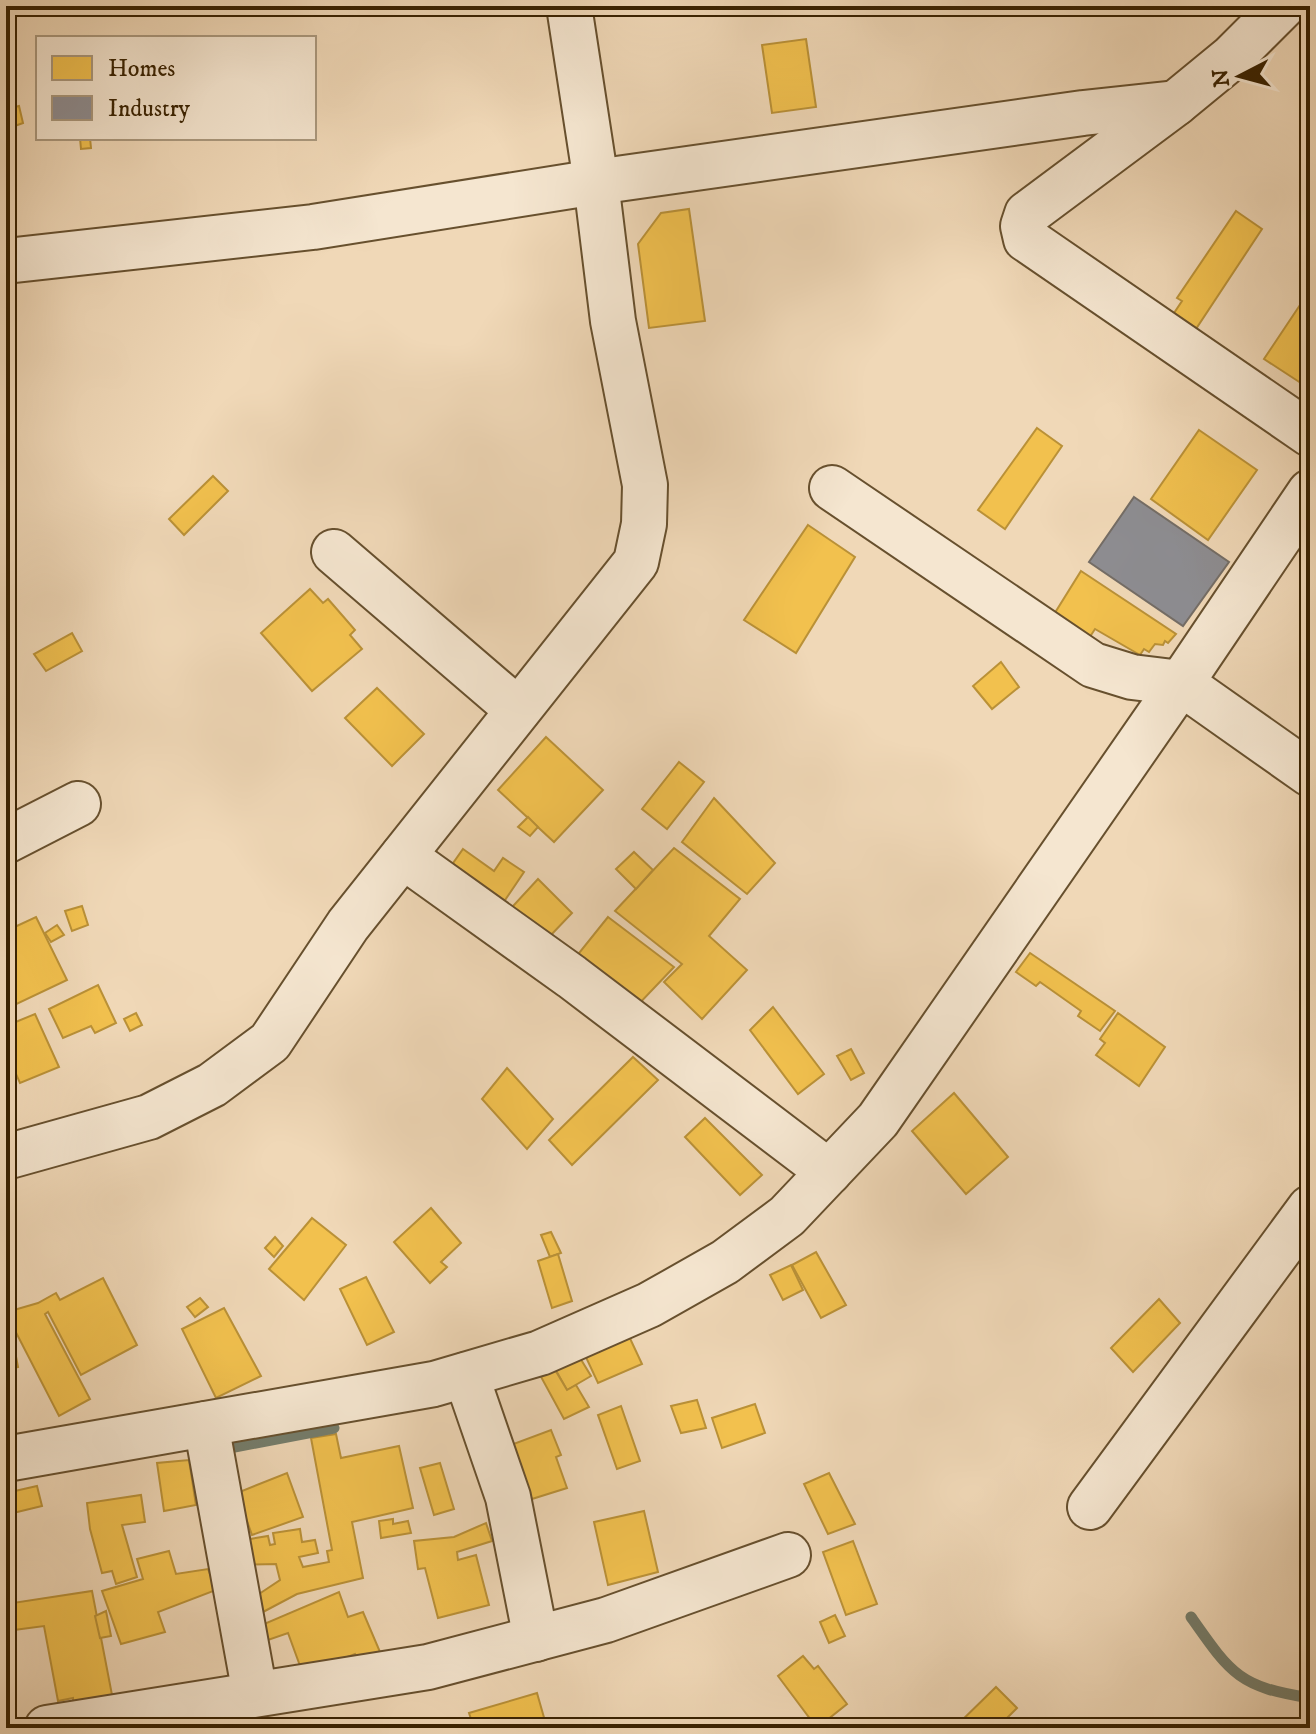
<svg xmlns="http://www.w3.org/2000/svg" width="1316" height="1734" font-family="'IM FELL DW Pica',serif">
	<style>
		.homes { fill: #f2c14e; stroke: #ba9137; stroke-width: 2 }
		.industry { fill: #8d8d92; stroke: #746d66; stroke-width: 2 }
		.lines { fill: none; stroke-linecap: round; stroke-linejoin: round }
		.stream { stroke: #747d6c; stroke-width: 11 }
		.minor-casing { stroke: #67502e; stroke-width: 48 }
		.minor { stroke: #f5e6d0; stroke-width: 44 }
	</style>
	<rect width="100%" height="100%" fill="#f0d8b7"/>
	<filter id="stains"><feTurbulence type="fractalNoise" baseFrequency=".0025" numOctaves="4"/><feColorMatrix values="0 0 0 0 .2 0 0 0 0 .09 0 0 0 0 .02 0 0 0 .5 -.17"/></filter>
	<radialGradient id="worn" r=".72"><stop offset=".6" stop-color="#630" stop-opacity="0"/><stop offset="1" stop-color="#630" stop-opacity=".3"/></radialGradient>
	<g class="homes">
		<path d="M806 39 816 107 772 113 762 45Z"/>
		<path d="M19 106 23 123 12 127 7 109Z"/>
		<path d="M80 138H90L91 148 81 149Z"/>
		<path d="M689 209 705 321 649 328 638 244 661 213Z"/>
		<path d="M1236 211 1262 229 1188 341 1166 325 1182 301 1177 298Z"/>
		<path d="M1310 290V389L1264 359Z"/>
		<path d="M1037 428 1062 446 1005 529 978 510Z"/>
		<path d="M1199 430 1257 470 1208 540 1151 499Z"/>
		<path d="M213 476 228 491 184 535 169 519Z"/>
		<path d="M808 525 855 557 796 653 744 620Z"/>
		<path d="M1081 571 1176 634 1168 643 1165 641 1163 645 1155 644 1149 652 1144 649 1140 655 1095 629 1084 646 1048 624Z"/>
		<path d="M310 589 323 603 328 599 355 630 350 635 362 649 312 691 261 633Z"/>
		<path d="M72 633 82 651 46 671 34 654Z"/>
		<path d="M1001 662 1019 687 992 709 973 686Z"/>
		<path d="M377 688 424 734 392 766 345 718Z"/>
		<path d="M546 737 603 790 554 842 498 790Z"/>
		<path d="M679 762 704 782 667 829 642 809Z"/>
		<path d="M714 798 775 863 747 894 682 842Z"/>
		<path d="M528 817 538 827 530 836 518 827Z"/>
		<path d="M674 848 740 899 709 936 747 970 702 1019 664 982 682 964 615 911Z"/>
		<path d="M463 849 494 871 503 858 524 872 497 912 444 876Z"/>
		<path d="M634 852 653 870 636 889 616 869Z"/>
		<path d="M538 879 572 913 550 936 503 917Z"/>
		<path d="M82 906 88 925 72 931 65 911Z"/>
		<path d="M36 917 67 980 6 1009V931Z"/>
		<path d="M608 917 674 967 636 1007 575 958Z"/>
		<path d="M57 925 64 935 51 942 45 933Z"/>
		<path d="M1030 953 1115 1011 1100 1031 1078 1016 1081 1011 1040 982 1036 986 1016 972Z"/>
		<path d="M98 985 116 1023 95 1033 91 1026 63 1038 49 1009Z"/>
		<path d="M773 1007 824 1074 798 1094 750 1030Z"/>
		<path d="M136 1013 142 1025 130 1031 124 1019Z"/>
		<path d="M1118 1013 1165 1047 1139 1086 1096 1055 1105 1043 1100 1039Z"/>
		<path d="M35 1014 59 1067 20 1083 6 1052V1026Z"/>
		<path d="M851 1049 864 1073 851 1080 837 1056Z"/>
		<path d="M633 1057 658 1080 572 1165 549 1140Z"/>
		<path d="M507 1068 553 1119 527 1149 482 1099Z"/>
		<path d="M954 1093 1008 1157 966 1194 912 1131Z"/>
		<path d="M705 1118 762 1175 740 1195 685 1137Z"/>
		<path d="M431 1208 461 1243 441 1262 447 1267 430 1283 394 1242Z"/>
		<path d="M312 1218 346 1245 304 1300 269 1269Z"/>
		<path d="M551 1232 561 1253 550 1257 541 1235Z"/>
		<path d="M275 1237 283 1246 274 1257 265 1248Z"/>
		<path d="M816 1252 846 1305 821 1318 792 1265Z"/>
		<path d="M558 1254 572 1301 552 1308 538 1261Z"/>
		<path d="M791 1265 803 1290 783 1300 770 1275Z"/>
		<path d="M366 1277 394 1332 367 1345 340 1289Z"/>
		<path d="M103 1278 137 1345 81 1375 48 1312 45 1314 90 1399 59 1416 6 1313V1284L14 1310 38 1303 56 1293 60 1300Z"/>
		<path d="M200 1298 208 1307 195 1317 187 1307Z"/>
		<path d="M1159 1299 1180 1323 1133 1372 1111 1348Z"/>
		<path d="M224 1308 261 1376 216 1398 182 1329Z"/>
		<path d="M10 1325 18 1367 6 1370V1326Z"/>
		<path d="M627 1332 642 1364 598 1383 584 1353Z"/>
		<path d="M577 1353 591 1376 567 1390 554 1367Z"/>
		<path d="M554 1368 567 1390 576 1385 589 1407 564 1419 540 1375Z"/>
		<path d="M697 1400 706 1428 681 1433 671 1406Z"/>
		<path d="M755 1404 765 1433 722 1448 712 1418Z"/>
		<path d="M621 1406 640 1461 617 1469 598 1415Z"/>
		<path d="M551 1430 561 1455 556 1457 567 1488 532 1499 508 1446Z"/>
		<path d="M336 1434 341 1458 399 1446 413 1508 352 1522 363 1578 297 1594 263 1612 256 1596 280 1580 276 1564 239 1565 233 1532 248 1529 250 1539 268 1536 270 1545 275 1544 273 1533 300 1529 302 1542 315 1540 318 1553 299 1557 303 1567 329 1562 327 1551 332 1550 311 1438Z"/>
		<path d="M189 1460 196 1505 164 1511 157 1463Z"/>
		<path d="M440 1463 454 1509 434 1515 420 1468Z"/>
		<path d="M287 1473 303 1517 252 1535 237 1493Z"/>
		<path d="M829 1473 855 1524 828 1534 804 1484Z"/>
		<path d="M37 1486 42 1506 9 1514 6 1493Z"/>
		<path d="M141 1495 145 1522 122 1525 137 1577 116 1584 112 1571 102 1573 90 1529 87 1503Z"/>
		<path d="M644 1511 658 1572 608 1585 594 1522Z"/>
		<path d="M393 1519V1524L408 1521 411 1533 381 1538 379 1521Z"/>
		<path d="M486 1523 492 1541 457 1552 458 1560 476 1555 489 1605 438 1618 425 1568 418 1569 414 1541 454 1537Z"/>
		<path d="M853 1541 877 1604 846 1615 823 1552Z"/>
		<path d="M169 1551 176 1574 208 1569 216 1590 158 1612 165 1632 121 1644 102 1591 143 1579 137 1559Z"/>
		<path d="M92 1591 112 1695 73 1702V1698L58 1701 44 1626 6 1631V1604Z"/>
		<path d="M339 1592 348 1617 363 1612 383 1659 360 1663 355 1654 303 1674 288 1633 268 1640 264 1624Z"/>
		<path d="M106 1611 111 1636 100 1638 95 1616Z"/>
		<path d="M835 1615 845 1636 829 1643 820 1622Z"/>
		<path d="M803 1656 814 1669 818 1666 847 1704 817 1728 778 1676Z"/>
		<path d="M996 1687 1017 1708 997 1728H954Z"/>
		<path d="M537 1693 547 1728H474L469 1713Z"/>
	</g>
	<path class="industry" d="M1134 497 1229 562 1183 626 1089 562Z"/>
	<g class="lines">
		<g class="stream">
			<path d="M219 1450 334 1428"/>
			<path d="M1191 1617C1231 1674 1239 1687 1310 1698"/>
		</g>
		<defs>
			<g id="minor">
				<path d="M1283 6 1232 57 1176 103 1027 214 1023 226 1026 239 1310 434"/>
				<path d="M6 261 313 227 596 182 1083 113 1176 103"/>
				<path d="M832 488 1093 665 1132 677 1181 683 1310 774"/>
				<path d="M334 552 518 710"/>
				<path d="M6 841 78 804"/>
				<path d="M403 856 572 977 829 1172"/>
				<path d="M6 1157 149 1117 212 1085 270 1042 348 925 636 562 644 524 645 485 613 321 596 182 569 6"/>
				<path d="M466 1375 508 1497 536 1639"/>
				<path d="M206 1424 255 1694"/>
				<path d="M6 1459 434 1384 540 1353 649 1305 725 1262 787 1216 878 1120 1181 683 1310 492"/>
				<path d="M1090 1507 1310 1208"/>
				<path d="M47 1728 428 1667 606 1620 788 1555"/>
			</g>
		</defs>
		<use href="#minor" class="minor-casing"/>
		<use href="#minor" class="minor"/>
	</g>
	<rect width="1316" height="1734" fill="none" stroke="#f0d8b7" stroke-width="32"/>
	<rect x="8" y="8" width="1300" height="1718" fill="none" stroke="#392201" stroke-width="4"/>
	<rect x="16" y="16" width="1284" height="1702" fill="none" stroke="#392201" stroke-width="2"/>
	<rect x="36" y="36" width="280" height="104" fill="#f5e6d0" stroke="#aa987d" stroke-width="2"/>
	<rect x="52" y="56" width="40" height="24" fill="#f2c14e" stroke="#aa987d" stroke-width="2"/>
	<text x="108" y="76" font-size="24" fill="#392201">Homes</text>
	<rect x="52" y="96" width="40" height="24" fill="#8d8d92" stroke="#aa987d" stroke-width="2"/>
	<text x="108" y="116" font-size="24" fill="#392201">Industry</text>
	<g transform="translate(1240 76) rotate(264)" stroke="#f5e6d0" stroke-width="6" paint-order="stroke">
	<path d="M0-6L14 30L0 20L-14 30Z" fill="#392201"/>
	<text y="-12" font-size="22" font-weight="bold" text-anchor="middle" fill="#392201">N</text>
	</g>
	<rect width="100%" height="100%" filter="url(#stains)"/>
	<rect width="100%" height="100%" fill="url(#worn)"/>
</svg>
